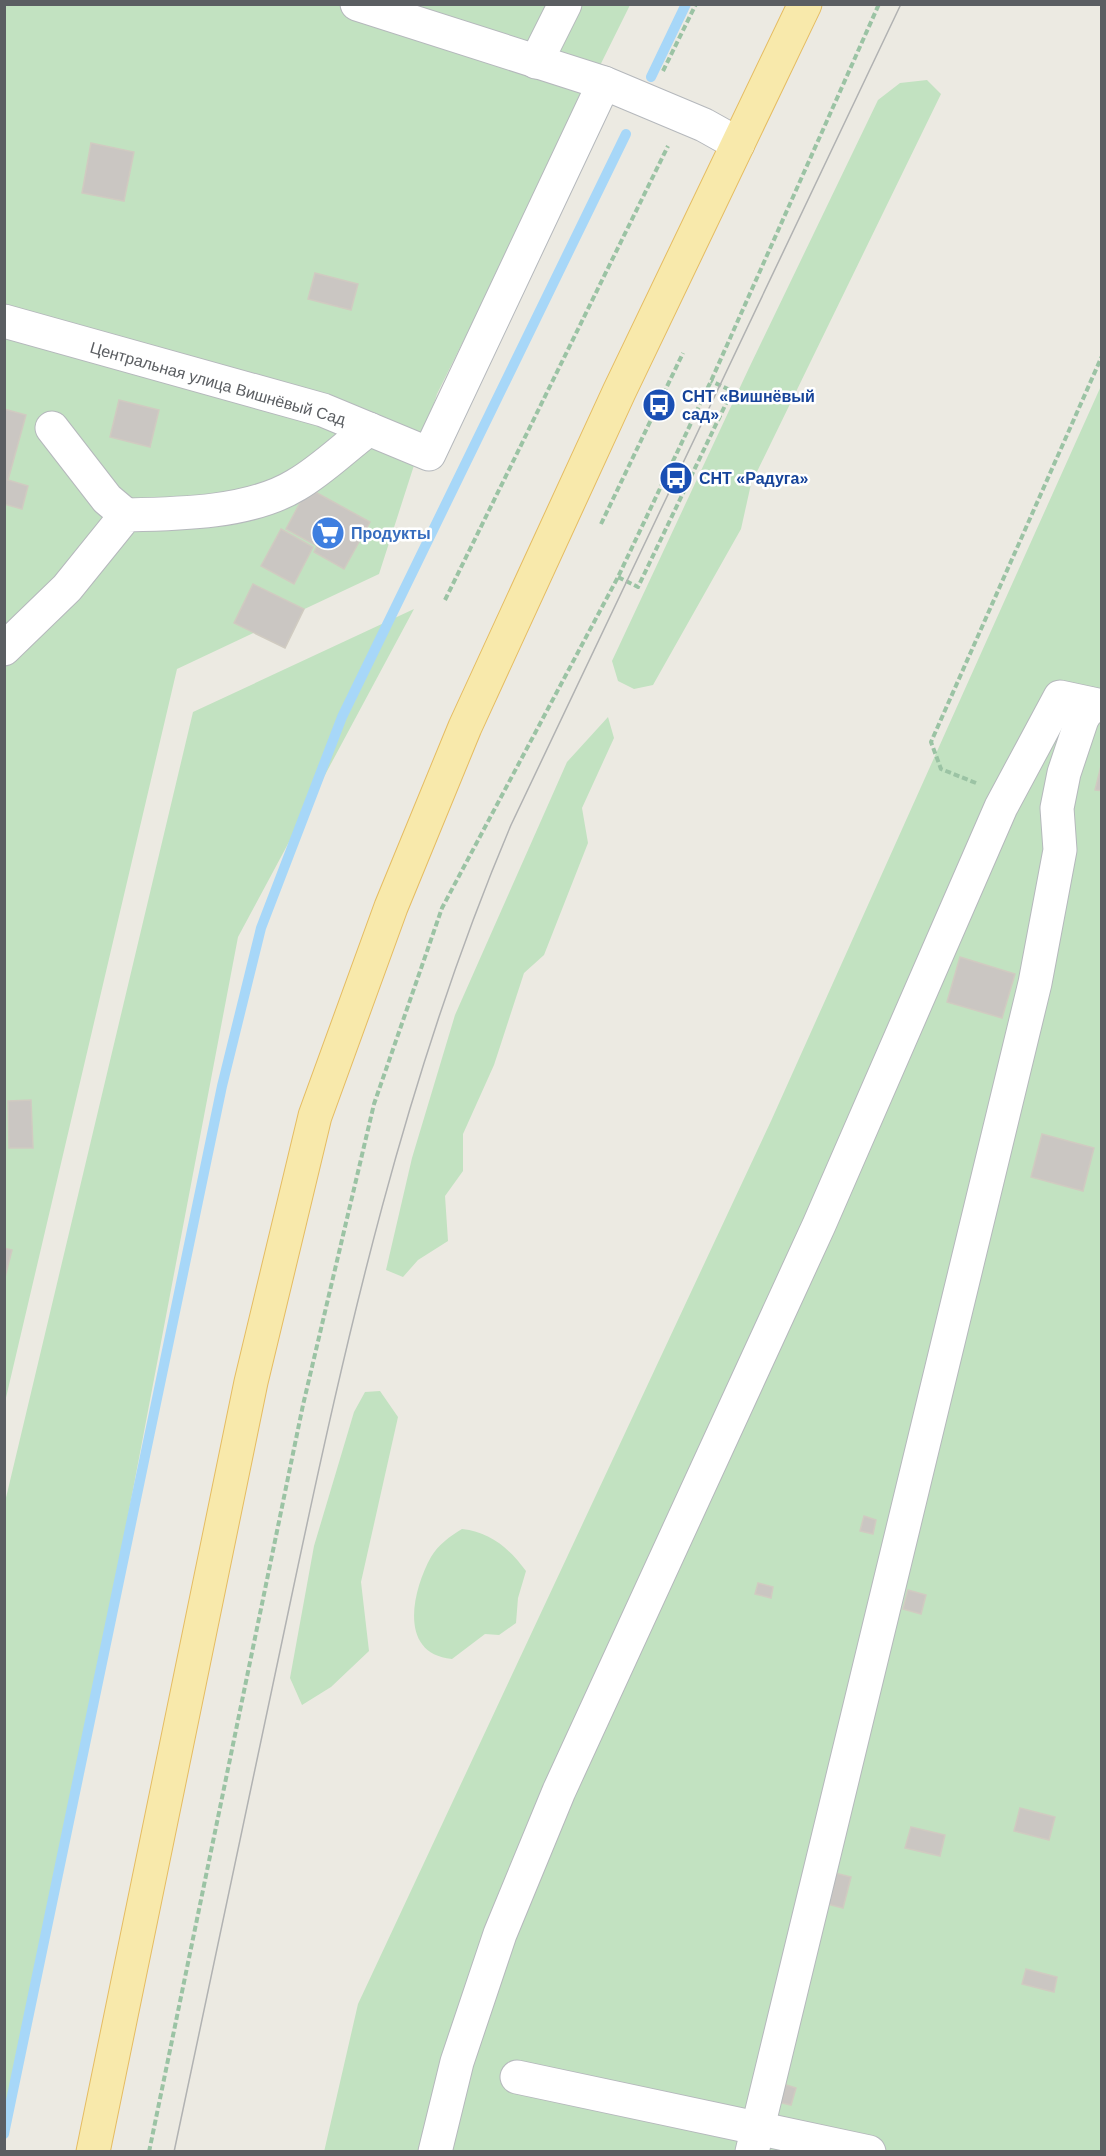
<svg xmlns="http://www.w3.org/2000/svg" width="1106" height="2156" font-family="Arial,sans-serif">
	<style>
		.green { fill: #c2e2c1 }
		.lines { fill: none; stroke-linecap: round; stroke-linejoin: round }
		.stream { stroke: #a7d7f8; stroke-width: 10 }
		.building { fill: #cac6c2; stroke: #d0cbc1; stroke-width: 1.5 }
		.minor-casing { stroke: #b5b8bc; stroke-width: 35 }
		.major-casing { stroke: #e5bc62; stroke-width: 35 }
		.path { stroke: #9bc3a4; stroke-width: 4; stroke-dasharray: 6 3; stroke-linecap: butt }
		.minor { stroke: #fff; stroke-width: 33 }
		.major { stroke: #f8e9ab; stroke-width: 33 }
		.tram { stroke: #b1b2b2; stroke-width: 1.5 }
		.labels { text-anchor: middle; stroke-width: 5; stroke-linejoin: round; paint-order: stroke }
		.street-label { font-size: 16px; fill: #5b5e62; stroke: #fff }
		.transit-label { font-size: 16px; font-weight: bold; fill: #164399; stroke: #fff; text-anchor: start }
		.shop-label { font-size: 16px; font-weight: bold; fill: #366cbe; stroke: #fff; text-anchor: start }
	</style>
	<rect width="100%" height="100%" fill="#eceae2"/>
	<g class="green">
		<path d="M5 5H630L437 394 379 574 177 669 5 1402Z"/>
		<path d="M927 80 941 94 751 484 741 529 653 685 634 689 618 681 612 661 749 368 878 100 900 83Z"/>
		<path d="M1101 386V2151L324 2152 358 2004 771 1121Z"/>
		<path d="M414 609 238 937 94 1695 5 2125V1502L193 712Z"/>
		<path d="M608 717 614 738 582 808 588 843 544 955 524 973 494 1065 463 1134V1171L445 1196 448 1241 418 1260 403 1277 386 1270 412 1158 455 1015 567 762Z"/>
		<path d="M380 1391 398 1417 361 1582 369 1651 331 1687 302 1705 290 1678 314 1546 354 1412 365 1392Z"/>
		<path d="M462 1529C490 1532 509 1548 526 1571L518 1598 516 1623 499 1635 485 1634 452 1659C398 1654 412 1591 431 1557 438 1545 450 1536 462 1529Z"/>
	</g>
	<g class="lines">
		<g class="stream">
			<path d="M651 77 686 4"/>
			<path d="M4 2134 222 1086 261 928 342 717 626 134"/>
		</g>
	</g>
	<g class="building">
		<path d="M91 143 134 152 124 201 82 193Z"/>
		<path d="M315 273 358 284 351 310 308 299Z"/>
		<path d="M119 400 159 410 150 447 110 437Z"/>
		<path d="M4 409 26 415 8 480 28 486 22 509 4 504Z"/>
		<path d="M308 488 370 522 344 569 314 552 317 546 286 529Z"/>
		<path d="M281 529 313 547 294 584 261 566Z"/>
		<path d="M253 584 304 609 285 648 234 623Z"/>
		<path d="M1102 762V791L1095 790Z"/>
		<path d="M960 957 1015 974 1002 1018 947 1002Z"/>
		<path d="M31 1100 33 1148H9L8 1101Z"/>
		<path d="M1042 1134 1094 1148 1083 1191 1031 1177Z"/>
		<path d="M4 1248 12 1250 4 1281Z"/>
		<path d="M864 1516 876 1520 873 1534 860 1531Z"/>
		<path d="M758 1583 773 1587 771 1598 755 1594Z"/>
		<path d="M908 1590 926 1595 921 1614 903 1609Z"/>
		<path d="M1020 1808 1055 1817 1049 1840 1014 1831Z"/>
		<path d="M911 1827 945 1835 940 1856 905 1848Z"/>
		<path d="M835 1873 851 1877 843 1908 827 1904Z"/>
		<path d="M1026 1969 1057 1977 1054 1992 1022 1984Z"/>
		<path d="M783 2084 796 2088 791 2105 778 2102Z"/>
	</g>
	<g class="lines">
		<defs>
			<g id="minor">
				<path d="M357 4 604 83 704 125 738 144"/>
				<path d="M536 62 565 4"/>
				<path d="M4 321 323 410 429 454 604 83"/>
				<path d="M52 428 107 499 126 515"/>
				<path d="M4 649 67 588 126 515C179 514 250 513 296 485 322 470 345 447 369 429"/>
				<path d="M517 2077 869 2152"/>
				<path d="M435 2152 457 2062 500 1934 559 1791 819 1225 1001 807 1060 697 1102 706"/>
				<path d="M752 2152 1035 983 1060 850 1057 808 1064 773 1082 719 1091 704"/>
			</g>
			<path id="major" d="M93 2152 251 1382 315 1116 391 907 465 727 619 392 805 4"/>
		</defs>
		<use href="#minor" class="minor-casing"/>
		<use href="#major" class="major-casing"/>
		<g class="path">
			<path d="M663 71 696 4"/>
			<path d="M601 524 683 353"/>
			<path d="M618 577 638 587 732 391 711 381"/>
			<path d="M445 600 668 146"/>
			<path d="M976 783 941 769 931 742 1102 356"/>
			<path d="M149 2152 303 1405 374 1104 442 908 618 577 711 381 879 4"/>
		</g>
		<use href="#minor" class="minor"/>
		<use href="#major" class="major"/>
		<path class="tram" d="M174 2152C213 1967 252 1783 291 1599 347 1334 405 1075 511 825L901 4"/>
	</g>
	<defs>
		<symbol id="bus-disc" viewBox="-11 -11 22 22"><circle r="9.5" fill="#1a4fb4" stroke="#fff"/><path d="M-5-6H5V4H4V6H2V4H-2V6H-4V4H-5ZM-3.5-4V0h7V-4ZM-3.5 1.2v1.5H-2V1.2ZM2 1.2v1.5H3.5V1.2Z" fill="#fff"/></symbol>
		<symbol id="supermarket-disc" viewBox="-11 -11 22 22"><circle r="9.5" fill="#3f7fe0" stroke="#fff"/><path d="M-6-5.5h2.5l.6 2H6L4.5 2H-2.5L-4.4-4H-6ZM-1.5 3.2a1.3 1.3 0 1 0 .1 0ZM3 3.2a1.3 1.3 0 1 0 .1 0Z" fill="#fff"/></symbol>
	</defs>
	<g fill-rule="evenodd">
		<use href="#bus-disc" x="640" y="386" width="38" height="38"/>
		<use href="#bus-disc" x="657" y="459" width="38" height="38"/>
		<use href="#supermarket-disc" x="309" y="514" width="38" height="38"/>
	</g>
	<g class="labels">
		<g class="street-label">
			<text transform="translate(218 383) rotate(16)" y="6">Центральная улица Вишнёвый Сад</text>
		</g>
		<g class="transit-label">
			<text x="682" y="402">СНТ «Вишнёвый<tspan x="682" dy="18">сад»</tspan></text>
			<text x="699" y="484">СНТ «Радуга»</text>
		</g>
		<g class="shop-label">
			<text x="351" y="539">Продукты</text>
		</g>
	</g>
	<rect width="1106" height="2156" fill="none" stroke="#5b5e62" stroke-width="12"/>
</svg>
